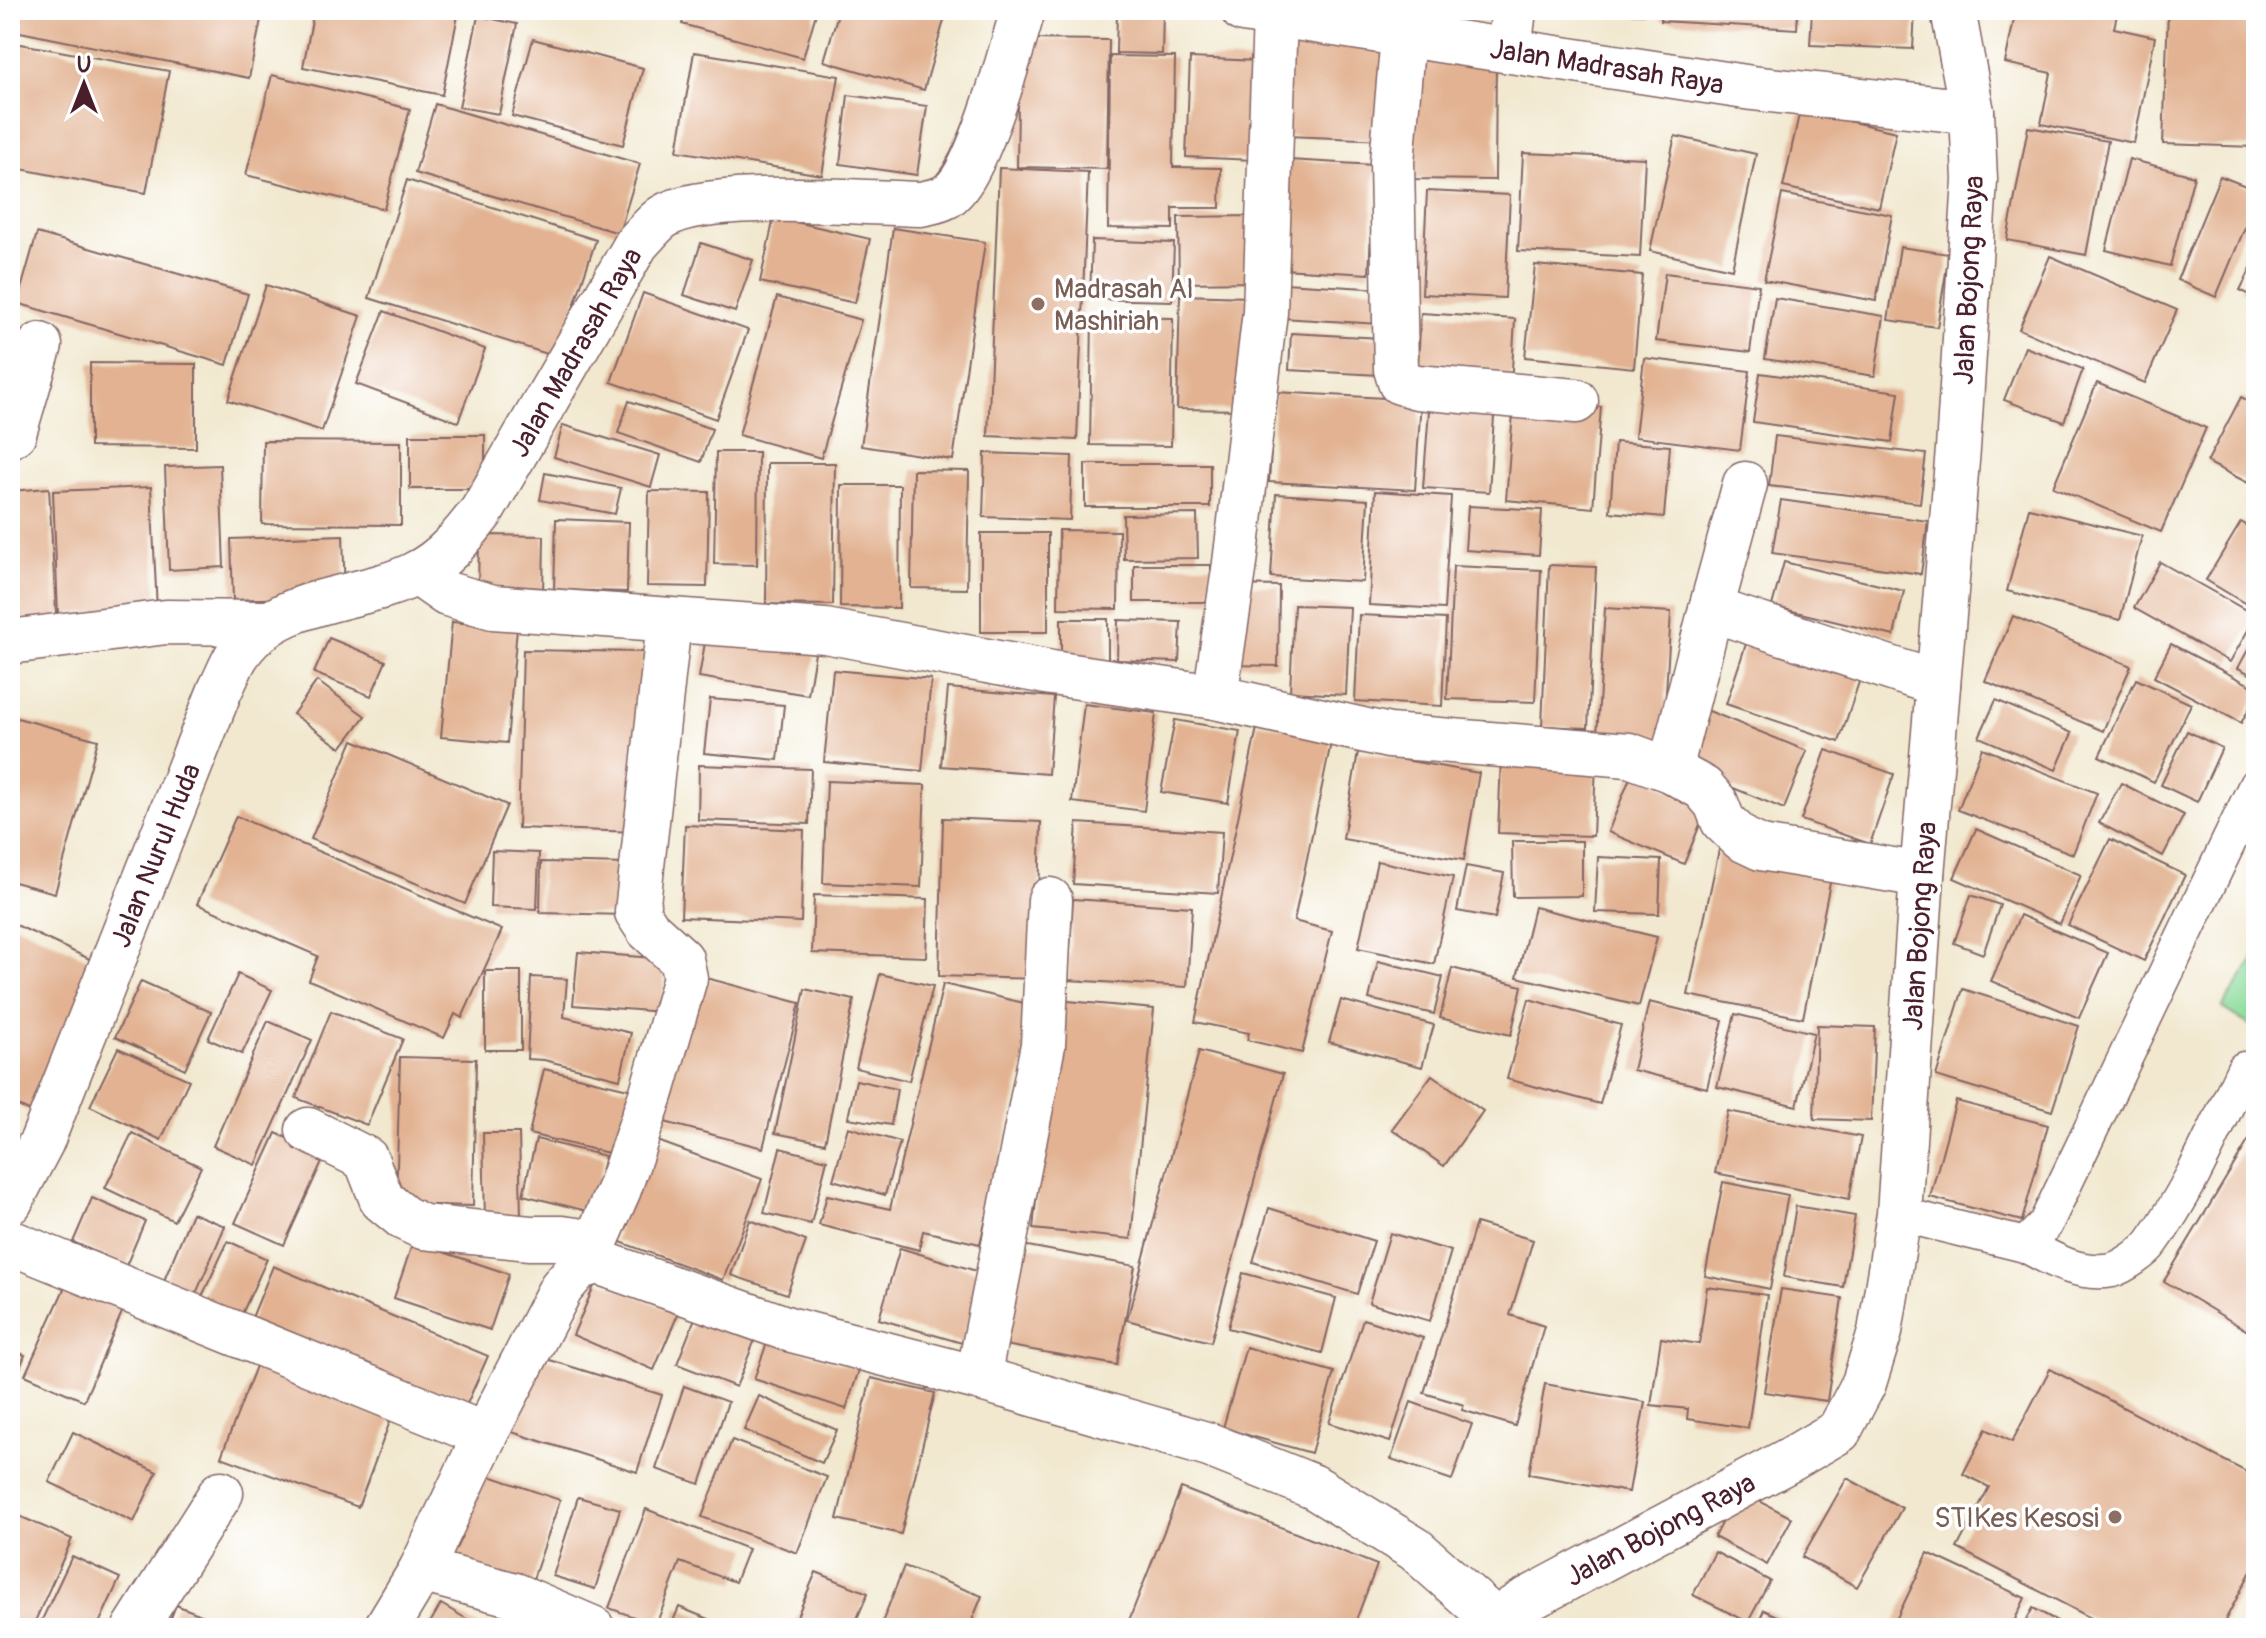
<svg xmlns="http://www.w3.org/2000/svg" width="2266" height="1638" font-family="Pangolin,sans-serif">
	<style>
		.green { fill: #8bdb9b; stroke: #6a7d63; stroke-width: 2 }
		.building { fill: #e2b292 }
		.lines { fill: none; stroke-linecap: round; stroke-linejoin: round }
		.lane-casing { stroke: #846564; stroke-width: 37 }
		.street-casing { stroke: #846564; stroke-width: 47 }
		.secondary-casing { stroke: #846564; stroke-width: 47 }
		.lane { stroke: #fff; stroke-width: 34 }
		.street { stroke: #fff; stroke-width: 44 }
		.secondary { stroke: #fff; stroke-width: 44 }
		.education-dot { fill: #8d6e63; stroke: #fff; stroke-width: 3 }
		.labels { text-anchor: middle; stroke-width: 7; stroke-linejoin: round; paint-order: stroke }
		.street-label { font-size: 28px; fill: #4a1f2b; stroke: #fff }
		.education-label { font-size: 28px; fill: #785e54; stroke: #fff; text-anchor: start }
	</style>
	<rect width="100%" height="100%" fill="#fff"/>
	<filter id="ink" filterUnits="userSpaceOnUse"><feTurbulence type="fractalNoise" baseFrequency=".0125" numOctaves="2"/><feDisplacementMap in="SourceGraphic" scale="16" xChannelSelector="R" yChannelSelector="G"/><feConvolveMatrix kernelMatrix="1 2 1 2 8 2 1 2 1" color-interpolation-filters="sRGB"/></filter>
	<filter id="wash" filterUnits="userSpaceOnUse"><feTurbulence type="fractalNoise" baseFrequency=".006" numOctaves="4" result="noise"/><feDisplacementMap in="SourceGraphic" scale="32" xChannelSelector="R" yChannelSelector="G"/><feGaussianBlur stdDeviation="1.8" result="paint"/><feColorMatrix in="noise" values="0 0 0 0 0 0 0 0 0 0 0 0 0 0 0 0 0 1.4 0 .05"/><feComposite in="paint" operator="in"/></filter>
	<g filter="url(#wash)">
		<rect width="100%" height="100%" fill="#f1e8cf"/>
		<path class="green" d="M2256 956V1029L2222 1008Z"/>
		<g id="blocks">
			<g class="building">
				<path d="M13 10H263L249 78 10 30Z"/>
				<path d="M314 10H459L442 95 303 67Z"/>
				<path d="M686 10H817L803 58 682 24Z"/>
				<path d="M839 10H947L924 90 824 61Z"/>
				<path d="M1594 10H1649V14L1594 13Z"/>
				<path d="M1661 10H1798L1797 29 1661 21Z"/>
				<path d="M1812 10H1915L1913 49 1810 45Z"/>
				<path d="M2016 10H2118L2114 28 2155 37 2134 143 2041 124 2051 73 2005 63Z"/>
				<path d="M2168 10H2256V147L2163 144Z"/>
				<path d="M1117 12H1163L1162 54 1116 53Z"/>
				<path d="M478 16 517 24 499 114 459 107Z"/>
				<path d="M1291 38 1389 41 1385 140 1287 136Z"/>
				<path d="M533 39 643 68 623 145 512 116Z"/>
				<path d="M1019 39 1109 40 1107 169 1017 167Z"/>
				<path d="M10 42 169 71 146 193 10 167Z"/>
				<path d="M694 52 839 76 822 175 677 151Z"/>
				<path d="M1411 55 1496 56 1495 180 1410 179Z"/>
				<path d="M1110 56 1175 57 1173 167 1221 168 1220 208H1173V229L1108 228Z"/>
				<path d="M1190 58 1258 61 1254 160 1186 157Z"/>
				<path d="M272 75 410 109 384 209 246 175Z"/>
				<path d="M848 95 927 106 917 175 840 164Z"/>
				<path d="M435 104 640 164 619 233 415 173Z"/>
				<path d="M1800 110 1896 132 1879 208 1783 187Z"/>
				<path d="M2028 127 2108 141 2086 255 2007 240Z"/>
				<path d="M1675 136 1756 154 1732 269 1650 251Z"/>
				<path d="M1523 153 1645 158 1640 257 1518 251Z"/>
				<path d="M2129 159 2194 176 2170 266 2106 250Z"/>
				<path d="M1289 160 1374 165 1369 274 1282 269Z"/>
				<path d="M999 168 1088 172 1077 440 988 436Z"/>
				<path d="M2220 176 2256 190V201L2216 297 2177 280Z"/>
				<path d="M407 180 596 240 557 357 369 298Z"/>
				<path d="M1427 191 1510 195 1505 298 1422 294Z"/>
				<path d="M1782 194 1892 215 1876 301 1764 280Z"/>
				<path d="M1255 216 1256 282 1179 283 1178 217Z"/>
				<path d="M774 217 870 239 855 303 760 282Z"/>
				<path d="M893 228 985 242 953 460 861 446Z"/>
				<path d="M37 233 248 294 227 365 17 303Z"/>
				<path d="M1092 240 1174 243 1172 301 1090 299Z"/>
				<path d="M701 243 753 260 735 312 684 295Z"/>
				<path d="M1900 247 1949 254 1937 327 1888 320Z"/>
				<path d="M2050 256 2177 310 2145 383 2019 329Z"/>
				<path d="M2256 258V298L2240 290Z"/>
				<path d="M1535 265 1642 275 1634 368 1525 357Z"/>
				<path d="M1665 273 1759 285 1750 352 1656 341Z"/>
				<path d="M1284 283 1382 289 1380 324 1282 318Z"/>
				<path d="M266 285 361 316 322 431 228 400Z"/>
				<path d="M643 293 748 330 716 419 611 382Z"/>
				<path d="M1180 295 1250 297 1248 410 1177 409Z"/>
				<path d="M777 297 861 320 821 458 739 435Z"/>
				<path d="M1775 298 1884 316 1875 376 1765 359Z"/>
				<path d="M384 311 485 349 458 422 356 384Z"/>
				<path d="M1421 313 1515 319 1511 386 1417 380Z"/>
				<path d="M1092 317 1173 318 1171 446 1090 445Z"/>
				<path d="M1291 333 1381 338 1379 375 1289 370Z"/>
				<path d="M2025 347 2083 369 2064 422 2004 400Z"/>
				<path d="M1644 358 1750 371 1740 450 1635 437Z"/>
				<path d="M90 363 196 364V448L90 447Z"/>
				<path d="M1760 373 1899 392 1892 442 1753 422Z"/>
				<path d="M2097 383 2206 428 2161 532 2053 487Z"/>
				<path d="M1275 392 1421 400 1415 490 1269 482Z"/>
				<path d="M1430 397 1495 402 1489 492 1423 488Z"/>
				<path d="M2241 397 2256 405V487L2207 462Z"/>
				<path d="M1514 400 1601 407 1593 508 1506 500Z"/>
				<path d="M629 401 712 429 701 462 618 433Z"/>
				<path d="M563 425 660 455 651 487 554 457Z"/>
				<rect x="410" y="435" width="75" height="54"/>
				<path d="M1775 436 1926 454 1920 503 1769 486Z"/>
				<path d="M263 441 401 442V525L262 524Z"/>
				<path d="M1615 442 1670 446 1664 517 1610 512Z"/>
				<path d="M716 452H758L757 565 714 564Z"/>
				<path d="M985 453 1072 456 1070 520 983 517Z"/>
				<path d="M767 463H835L833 605 766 604Z"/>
				<rect x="1085" y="464" width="125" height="43"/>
				<path d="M220 465 224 567 169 570 165 467Z"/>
				<path d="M913 470 969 471 967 589 911 588Z"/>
				<path d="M545 473 621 488 615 514 540 500Z"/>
				<path d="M841 485H900L899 608 840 607Z"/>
				<path d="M151 487 157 610 58 614 53 491Z"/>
				<path d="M49 488 57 630 10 633V491Z"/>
				<path d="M649 491 709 492 707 587 647 586Z"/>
				<path d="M1375 491 1451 496 1444 609 1369 605Z"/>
				<path d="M1276 494 1368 500 1363 582 1271 577Z"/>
				<path d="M1781 500 1928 521 1921 574 1772 553Z"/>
				<path d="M1468 506 1542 510 1539 555 1465 550Z"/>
				<path d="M2029 508 2142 536 2120 620 2007 591Z"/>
				<path d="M1197 514 1198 558 1124 559 1123 515Z"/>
				<path d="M556 519 629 522 627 592 554 590Z"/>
				<path d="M2241 522 2256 531V610L2206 580Z"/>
				<path d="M1059 530 1119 531 1118 609 1058 608Z"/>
				<rect x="981" y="533" width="67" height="99"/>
				<path d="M343 535 345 596 233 600 231 539Z"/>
				<path d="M479 535 544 536 543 596 478 594Z"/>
				<path d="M1784 562 1904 591 1894 636 1772 606Z"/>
				<path d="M2160 562 2256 616 2230 662 2134 608Z"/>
				<rect x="1134" y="565" width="77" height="37"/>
				<path d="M1549 565 1596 567 1588 728 1542 726Z"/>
				<path d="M1453 566 1541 570 1535 702 1447 699Z"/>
				<path d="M1235 585 1279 586 1278 666 1233 665Z"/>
				<path d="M1294 605 1350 607 1346 695 1290 692Z"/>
				<path d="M1605 608 1671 612 1663 741 1597 736Z"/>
				<path d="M1359 615 1446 619 1442 706 1355 701Z"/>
				<path d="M2013 616 2131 666 2103 731 1985 681Z"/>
				<rect x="1061" y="619" width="47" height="49"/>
				<path d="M1118 620 1181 622 1179 662 1117 660Z"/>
				<path d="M452 622 517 628 507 743 441 737Z"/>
				<path d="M1749 635 1862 673 1839 742 1726 704Z"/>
				<path d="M2256 635V677L2238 668Z"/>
				<path d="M706 637 815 653 808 695 699 677Z"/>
				<path d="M329 638 386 661 371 696 314 673Z"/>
				<path d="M2171 644 2256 688V697L2241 723 2154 677Z"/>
				<path d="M523 650 643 652 638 832 518 828Z"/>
				<path d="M833 670 931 679 922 771 824 762Z"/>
				<path d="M2136 679 2191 704 2154 782 2099 756Z"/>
				<path d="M317 681 365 716 341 748 293 714Z"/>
				<path d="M948 688 1054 697 1048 774 941 766Z"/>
				<path d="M710 699 784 705 778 760 704 753Z"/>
				<path d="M1996 700 2072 733 2056 770 1979 737Z"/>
				<path d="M1084 704 1156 713 1144 811 1072 802Z"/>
				<path d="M1704 709 1807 751 1784 809 1680 766Z"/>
				<path d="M10 716 98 740 55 893 10 881Z"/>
				<path d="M1175 720 1240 731 1228 803 1161 792Z"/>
				<path d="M1258 723 1332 738 1294 921 1332 931 1302 1053 1247 1040 1249 1033 1195 1022Z"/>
				<path d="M2187 731 2222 748 2197 802 2161 785Z"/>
				<path d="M353 740 507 805 465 904 311 839Z"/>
				<path d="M1982 748 2097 793 2073 854 1958 810Z"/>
				<path d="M1826 750 1894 774 1870 844 1801 820Z"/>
				<path d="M1358 752 1479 773 1464 860 1343 839Z"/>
				<path d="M1501 759 1596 763 1593 836 1498 833Z"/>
				<path d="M699 765 811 769 809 824 698 820Z"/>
				<path d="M1632 773 1708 805 1684 864 1608 832Z"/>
				<path d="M827 781 925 785 921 887 823 883Z"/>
				<path d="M2121 783 2184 815 2163 856 2099 823Z"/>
				<path d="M236 816 502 930 462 1018 455 1014 444 1038 309 980 318 956 197 904Z"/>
				<path d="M943 818 1041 822 1037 979 939 976Z"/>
				<path d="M1077 823 1222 832 1218 893 1073 884Z"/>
				<path d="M685 825 804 830 801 922 681 917Z"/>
				<path d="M1976 829 2081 875 2060 924 1954 878Z"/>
				<path d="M2110 839 2185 875 2144 961 2068 925Z"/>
				<path d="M1512 841H1582V896L1513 897Z"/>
				<path d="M1720 845 1833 868 1803 1018 1688 995Z"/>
				<path d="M492 851 539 853 537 909 490 907Z"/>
				<path d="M1598 857 1661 860 1659 914 1595 912Z"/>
				<path d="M1377 861 1453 877 1434 964 1358 948Z"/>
				<path d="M541 862 628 864 627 915 540 913Z"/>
				<path d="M1466 866 1504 873 1495 918 1457 911Z"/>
				<path d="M814 895 928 899 926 957 812 953Z"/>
				<path d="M1971 895 2000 905 1983 954 1954 943Z"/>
				<path d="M1073 899 1192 907 1187 987 1068 980Z"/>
				<path d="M1534 907 1657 937 1639 1006 1517 977Z"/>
				<path d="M2020 915 2108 953 2079 1018 1991 981Z"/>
				<path d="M14 924 109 968 39 1116 10 1102V932Z"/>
				<path d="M578 952 666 959 662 1012 573 1005Z"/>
				<path d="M1378 961 1443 977 1434 1014 1369 999Z"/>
				<path d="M1452 968 1522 986 1511 1035 1440 1018Z"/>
				<rect x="485" y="971" width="36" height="79"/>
				<path d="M238 974 272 990 242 1054 208 1039Z"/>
				<path d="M880 974 933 986 909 1081 856 1068Z"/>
				<path d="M695 975 800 1003 763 1148 657 1120Z"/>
				<path d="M531 977 567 979 564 1017 631 1033 620 1079 544 1060 527 1059Z"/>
				<path d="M141 981 211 1012 185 1069 115 1037Z"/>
				<path d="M943 984 1037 1006 980 1244 923 1231 919 1250 819 1225 827 1195 890 1209Z"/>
				<path d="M805 989 854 1000 825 1143 775 1133Z"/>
				<path d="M1963 989 2079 1026 2052 1111 1936 1076Z"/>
				<path d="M1529 999 1621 1025 1600 1104 1507 1079Z"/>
				<path d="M1057 1000 1154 1009 1131 1239 1033 1229Z"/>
				<path d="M1341 1000 1434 1025 1422 1067 1329 1042Z"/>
				<path d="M1649 1002 1723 1020 1707 1088 1633 1070Z"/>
				<path d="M331 1011 403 1039 367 1125 296 1098Z"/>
				<path d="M1735 1014 1814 1033 1797 1106 1717 1087Z"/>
				<path d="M268 1021 312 1040 256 1165 213 1146Z"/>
				<path d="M1817 1025 1875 1027 1871 1121 1814 1119Z"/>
				<path d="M118 1048 189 1080 161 1140 90 1106Z"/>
				<path d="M1199 1051 1283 1074 1211 1342 1127 1320Z"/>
				<path d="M400 1057 476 1059 473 1206 396 1204Z"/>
				<path d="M544 1069 641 1092 625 1157 529 1134Z"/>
				<path d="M1432 1075 1483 1111 1444 1166 1392 1129Z"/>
				<path d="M856 1080 897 1089 891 1125 848 1118Z"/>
				<path d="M1956 1101 2048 1125 2022 1221 1930 1197Z"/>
				<path d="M1728 1111 1861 1137 1849 1199 1715 1173Z"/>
				<path d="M848 1127 900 1142 885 1195 833 1180Z"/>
				<path d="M2256 1128V1336L2164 1281Z"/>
				<path d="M132 1133 201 1167 174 1221 105 1188Z"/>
				<path d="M276 1133 325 1155 284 1245 235 1223Z"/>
				<path d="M483 1133H519L521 1216H485Z"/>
				<path d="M536 1139 605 1156 591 1212 523 1195Z"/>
				<path d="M652 1139 762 1179 723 1280 615 1240Z"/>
				<path d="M780 1148 827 1160 811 1224 764 1213Z"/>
				<path d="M1723 1182 1788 1195 1770 1289 1705 1276Z"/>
				<path d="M92 1198 145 1221 126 1266 73 1242Z"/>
				<path d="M1796 1206 1855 1216 1843 1287 1784 1277Z"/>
				<path d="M1269 1208 1374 1241 1357 1294 1253 1262Z"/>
				<path d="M192 1213 225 1226 195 1296 163 1283Z"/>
				<path d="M750 1220 806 1241 787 1294 731 1275Z"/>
				<path d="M1476 1223 1533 1240 1510 1315 1544 1326 1515 1426 1462 1410 1464 1405 1424 1393Z"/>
				<path d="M1390 1233 1451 1251 1430 1321 1369 1303Z"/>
				<path d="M228 1241 267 1259 237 1325 197 1307Z"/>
				<path d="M413 1242 509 1274 490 1330 394 1298Z"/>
				<path d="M1017 1244 1135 1266 1117 1365 999 1344Z"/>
				<path d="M900 1248 983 1273 962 1343 879 1319Z"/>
				<path d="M273 1266 488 1356 463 1413 249 1325Z"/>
				<path d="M1243 1273 1336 1298 1322 1353 1228 1328Z"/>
				<path d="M69 1278 126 1303 84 1401 25 1375Z"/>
				<path d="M597 1279 678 1314 654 1370 573 1335Z"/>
				<path d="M1707 1287 1767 1295 1748 1428 1687 1419 1688 1409 1651 1405 1661 1338 1699 1344Z"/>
				<path d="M1781 1289 1842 1298 1827 1401 1764 1392Z"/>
				<path d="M697 1313 756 1337 736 1387 677 1364Z"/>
				<path d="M1363 1319 1423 1338 1390 1442 1329 1423Z"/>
				<path d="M768 1340 859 1370 846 1409 754 1379Z"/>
				<path d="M1246 1347 1334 1372 1311 1453 1223 1428Z"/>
				<path d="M10 1349 25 1355 10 1394Z"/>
				<path d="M537 1356 662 1395 637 1472 512 1432Z"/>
				<path d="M259 1358 395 1408 358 1507 221 1457Z"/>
				<path d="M2050 1369 2256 1477V1562L2221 1628H2110L1957 1548 1989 1487 1963 1474 1986 1429 2012 1442Z"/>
				<path d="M871 1378 935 1393 901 1534 837 1519Z"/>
				<path d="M1545 1384 1645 1402 1629 1492 1529 1474Z"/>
				<path d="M684 1386 728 1402 700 1484 656 1469Z"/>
				<path d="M759 1396 837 1430 822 1463 744 1430Z"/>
				<path d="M1411 1402 1472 1424 1452 1480 1391 1459Z"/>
				<path d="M73 1432 157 1472 134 1522 49 1482Z"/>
				<path d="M732 1440 827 1477 797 1553 702 1517Z"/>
				<path d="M478 1472 560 1500 531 1585 449 1557Z"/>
				<path d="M1847 1478 1902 1508 1857 1587 1802 1557Z"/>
				<path d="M1181 1488 1377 1565 1353 1628H1126Z"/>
				<path d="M1738 1490 1792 1518 1767 1565 1714 1537Z"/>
				<path d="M578 1497 620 1509 595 1589 553 1576Z"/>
				<path d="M646 1509 748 1549 735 1582 680 1562 656 1625 609 1608Z"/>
				<path d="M10 1512 72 1539 32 1628 10 1620Z"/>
				<path d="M1715 1552 1770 1581 1748 1622 1693 1595Z"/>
				<path d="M1928 1553 2025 1598 2011 1628H1892Z"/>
				<path d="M72 1556 120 1578 97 1628H43L39 1626Z"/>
				<path d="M904 1566 982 1596 969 1628H880Z"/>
				<path d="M816 1572 868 1593 853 1628H792Z"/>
				<path d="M441 1604 482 1628H427Z"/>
				<path d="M176 1605 234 1628H167Z"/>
				<path d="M679 1607 730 1628H670Z"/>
				<path d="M2033 1608 2070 1628H2022Z"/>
				<path d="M1764 1610 1803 1628H1756Z"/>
				<path d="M1517 1611 1570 1627V1628H1511Z"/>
			</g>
		</g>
	</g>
	<g filter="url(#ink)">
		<use href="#blocks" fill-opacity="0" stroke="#846564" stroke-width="2"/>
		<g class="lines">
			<defs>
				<g id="lane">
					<path d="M1899 1214 2025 1245 2045 1225 2256 785"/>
					<path d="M2025 1245C2053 1260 2080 1276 2112 1270 2123 1267 2145 1252 2152 1242 2190 1190 2216 1127 2244 1069"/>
				</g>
				<g id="street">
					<path d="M1243 10 1752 88 1972 112"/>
					<path d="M1403 36 1392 162 1396 369 1400 382 1417 387 1576 401"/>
					<path d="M1509 50 1514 10"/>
					<path d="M10 436 14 433 40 345"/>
					<path d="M417 573 447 594 493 607 825 631 1052 673 1215 697 1389 736 1629 755 1670 770 1703 788 1716 803 1723 821 1742 839 1761 848 1922 875"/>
					<path d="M1711 609 1745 484"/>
					<path d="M10 642 166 622 269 623"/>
					<path d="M1215 697 1235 563 1265 312 1275 15"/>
					<path d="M1670 770 1711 609 1938 684"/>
					<path d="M308 1130 366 1159 382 1200 404 1218 423 1227 530 1238H562L583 1241 594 1246"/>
					<path d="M10 1202 42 1141 220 690C226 679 230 667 236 657 273 596 358 602 415 574 444 560 463 536 482 511L637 243C645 235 654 223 663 217 704 189 866 203 921 204 929 202 938 201 945 197 977 181 1012 47 1023 10"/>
					<path d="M10 1242 485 1435"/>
					<path d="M598 1262 788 1329 978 1378 1209 1445 1314 1487 1415 1549 1495 1620"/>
					<path d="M978 1378 1043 1045 1050 900"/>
					<path d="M421 1570 485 1435 561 1288 579 1267 598 1262 594 1246 619 1189 652 1092 685 978 681 959 648 929 637 912 669 622"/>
					<path d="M135 1628 221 1493"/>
					<path d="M386 1628 421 1570 515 1595 592 1628"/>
				</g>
				<path id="secondary" d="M1487 1628 1495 1620 1523 1602 1793 1458 1839 1431 1864 1383 1880 1332 1899 1214 1922 875 1958 449 1975 180 1972 112 1953 10"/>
			</defs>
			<use href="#lane" class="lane-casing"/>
			<use href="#street" class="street-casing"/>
			<use href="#secondary" class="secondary-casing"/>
			<use href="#lane" class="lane"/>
			<use href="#street" class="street"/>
			<use href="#secondary" class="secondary"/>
		</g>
	</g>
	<g class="education-dot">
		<circle cx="1038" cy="304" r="8"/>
		<circle cx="2115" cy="1517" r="8"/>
	</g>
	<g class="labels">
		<g class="street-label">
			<text transform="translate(1607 66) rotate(9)" y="10">Jalan Madrasah Raya</text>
			<text transform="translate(1968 280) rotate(-87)" y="10">Jalan Bojong Raya</text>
			<text transform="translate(575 352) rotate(-60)" y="10">Jalan Madrasah Raya</text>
			<text transform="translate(155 855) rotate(-68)" y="10">Jalan Nurul Huda</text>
			<text transform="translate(1919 926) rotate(-86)" y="10">Jalan Bojong Raya</text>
			<text transform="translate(1660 1529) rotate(-28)" y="10">Jalan Bojong Raya</text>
		</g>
		<g class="education-label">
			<text x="1054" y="298">Madrasah Al<tspan x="1054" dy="32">Mashiriah</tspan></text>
			<text x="2099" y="1527" text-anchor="end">STIKes Kesosi</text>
		</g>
	</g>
	<rect width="2266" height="1638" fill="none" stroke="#fff" stroke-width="40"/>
	<g transform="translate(84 84)" stroke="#ffffff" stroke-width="6" paint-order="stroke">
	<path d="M0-6L14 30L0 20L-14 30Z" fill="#4a1f2b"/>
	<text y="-12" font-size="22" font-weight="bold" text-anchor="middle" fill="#4a1f2b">U</text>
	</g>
</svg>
